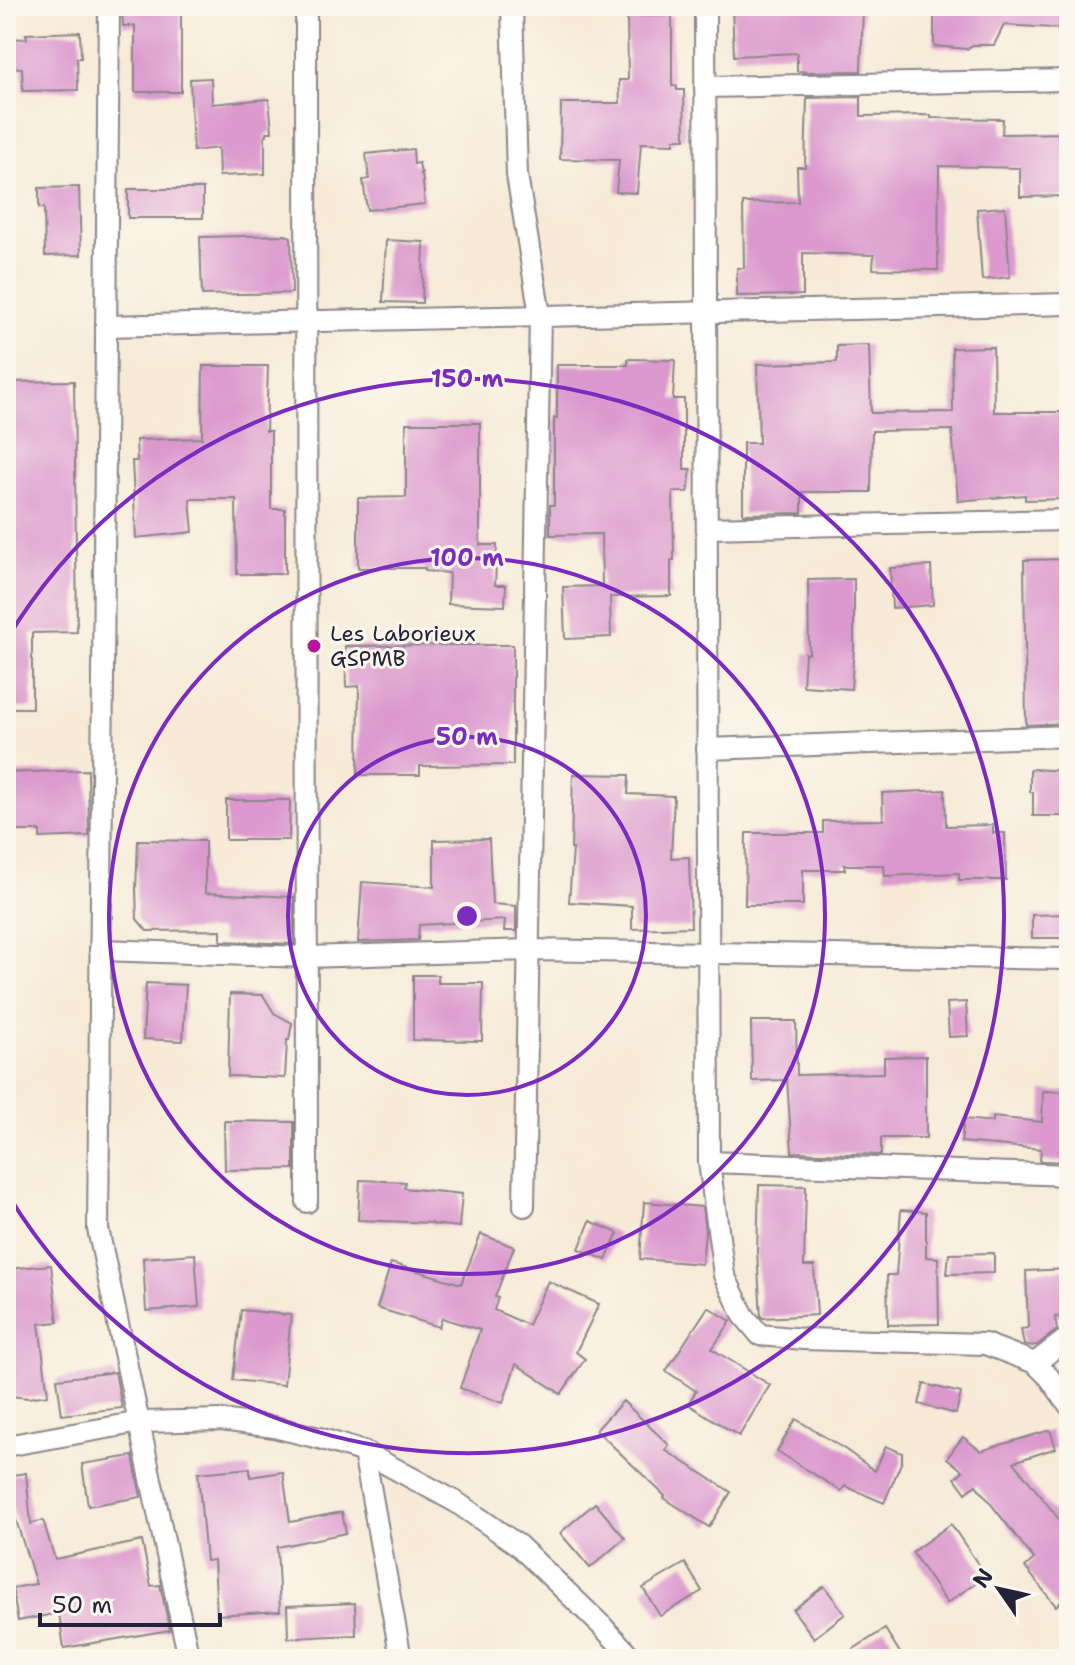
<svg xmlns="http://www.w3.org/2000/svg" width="1075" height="1665" font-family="'Shantell Sans',sans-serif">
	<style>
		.building { fill: #db99ce }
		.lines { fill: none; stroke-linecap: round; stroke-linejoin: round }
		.street-casing { stroke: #8c868a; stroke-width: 24 }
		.street { stroke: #fff; stroke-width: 20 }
		.ring { fill: none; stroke: #7b2cbf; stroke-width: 4 }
		.poi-dot { fill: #b5179e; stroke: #fbf7ec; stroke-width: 3 }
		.labels { text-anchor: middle; stroke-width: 6; stroke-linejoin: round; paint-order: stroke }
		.poi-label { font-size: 22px; fill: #22223b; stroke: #fbf7ec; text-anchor: start }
		.centre { fill: #7b2cbf; stroke: #fbf7ec; stroke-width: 4 }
		.ring-label { font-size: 24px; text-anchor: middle; font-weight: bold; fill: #7b2cbf; stroke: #fbf7ec; stroke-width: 6; stroke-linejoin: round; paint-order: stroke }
	</style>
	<rect width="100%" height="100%" fill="#fbf7ec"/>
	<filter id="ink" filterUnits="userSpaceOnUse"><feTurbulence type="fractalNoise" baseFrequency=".0125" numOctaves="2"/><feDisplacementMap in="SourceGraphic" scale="16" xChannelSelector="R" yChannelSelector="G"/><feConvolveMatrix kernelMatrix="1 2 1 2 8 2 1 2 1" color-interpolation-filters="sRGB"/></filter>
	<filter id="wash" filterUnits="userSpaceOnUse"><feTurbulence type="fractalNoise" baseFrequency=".006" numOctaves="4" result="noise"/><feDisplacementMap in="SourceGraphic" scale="32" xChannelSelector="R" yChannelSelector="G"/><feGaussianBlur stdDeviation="1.8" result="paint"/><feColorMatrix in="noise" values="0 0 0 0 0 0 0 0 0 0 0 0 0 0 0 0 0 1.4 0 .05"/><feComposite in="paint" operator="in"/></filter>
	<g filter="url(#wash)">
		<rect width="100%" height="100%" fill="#f7ebd8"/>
		<g id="blocks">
			<g class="building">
				<path d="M122 6H181V92H135V26H123Z"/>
				<path d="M732 6H863L861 71 808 72 797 71V53L734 56Z"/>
				<path d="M934 6H1069V29L1004 25 994 45H973L967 49 934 46Z"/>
				<path d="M627 16H672V86H677V90H684L685 139H674V144L641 143 637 193 616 192 619 160 560 159 561 103H620L619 80H628Z"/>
				<path d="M80 32 81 58H77L78 90 23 91 22 68 6 67V38L27 39 26 34Z"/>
				<path d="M211 78 212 104 269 99 272 132H267V135H265V174L219 176 218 148 193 151 190 79Z"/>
				<path d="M861 97V116L931 115V118L1003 119 1002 134 1069 133V196L1020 197V168L939 166 938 270 873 269 874 255 803 253V295L737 296V268H744L743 203 798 202 797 167H805L807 98Z"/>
				<path d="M413 149 414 164 419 163 421 174 422 173 425 204 367 210 363 180 369 179 366 154Z"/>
				<path d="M79 187 81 255 45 256 44 208H39V188Z"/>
				<rect x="128" y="189" width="75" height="29"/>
				<path d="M1005 207 1010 277 982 280 977 209Z"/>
				<path d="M285 235 291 237 292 293 202 295 200 237Z"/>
				<path d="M386 240 424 242 422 303 383 302Z"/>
				<path d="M869 345 871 413 953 412 952 348 993 347 994 412H1069V499L1025 500V495L958 501 952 430 872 431 871 492H802V513L743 514V443H759L757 364 837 362V346Z"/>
				<path d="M628 359 675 360 673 399H684V469H691L688 492H673L674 560H671V596L610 597 611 637 565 639 563 587 602 586 601 534 550 535V505H554V418H557V365H628Z"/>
				<path d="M203 366H268L266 431H271V509H285V574H237L236 499H190L193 532 136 538 132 461H137L136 440 202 438Z"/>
				<path d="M74 381 77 632 32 633V708H6V382Z"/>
				<path d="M406 423H480V545H497L495 585H506L505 606 448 604 449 573 425 571V568H358V498L406 497Z"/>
				<path d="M1067 559 1069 723 1026 725 1024 560Z"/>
				<path d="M931 566 933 605 892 608 890 568Z"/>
				<path d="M854 579V647L851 689 803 686 805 653 809 654 808 580Z"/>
				<path d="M454 645H513V765L420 766V775H358L359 686 346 687 345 646Z"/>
				<path d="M1030 769 1069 771V816H1033V792H1030Z"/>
				<path d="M88 770 89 836 40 838V831H6V773Z"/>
				<path d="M573 774 629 775 628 794 674 796 671 858 689 857 691 927 632 929V906L569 902 573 849H571Z"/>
				<path d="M945 790 946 826 993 825V833H1005L1006 880H959V873L885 876 884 865H844L845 870H803V905H745L746 833H823V821L883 820 882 793Z"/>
				<path d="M226 800H290L289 840H226Z"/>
				<path d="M489 839 492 904 516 906V931H504L505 920 419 925 418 940 358 942 362 882 434 887V840Z"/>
				<path d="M138 840 205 841V893L294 897V944L221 941V930L147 931 137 919 136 890Z"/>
				<path d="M1069 914V938H1032V915Z"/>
				<path d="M413 975H438V983H483L482 1041 413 1040Z"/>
				<path d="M146 983 186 985 183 1041 143 1039Z"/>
				<path d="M230 994 263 995 274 1013 292 1023 289 1040H287L285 1078 228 1076Z"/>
				<path d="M966 1002 968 1036 949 1037 947 1003Z"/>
				<path d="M751 1021H796L797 1075 884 1073V1057L926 1056V1138H881V1155L792 1152 787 1080 752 1081Z"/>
				<path d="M1043 1091 1069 1092V1162L1040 1161 1041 1149 961 1142 964 1119 993 1122V1117L1042 1122Z"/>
				<path d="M224 1121 294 1122V1169L225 1170Z"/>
				<path d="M360 1180 405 1182 404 1188 462 1194 459 1227 432 1224V1223L358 1220Z"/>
				<path d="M759 1185 806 1186 804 1266H814L817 1315 763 1318 761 1317 757 1252Z"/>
				<path d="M644 1202 702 1207 705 1231 702 1264 640 1259Z"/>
				<path d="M901 1210 926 1212V1257L938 1258 939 1324 888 1325 887 1275H896Z"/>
				<path d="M590 1221 618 1233 606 1260 579 1249Z"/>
				<path d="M481 1234 514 1247 495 1297 498 1298 494 1310 528 1325 548 1281 599 1304 576 1352 585 1359 561 1394 516 1364 503 1403 460 1388 480 1330 442 1318 439 1327 377 1308 391 1263 461 1284Z"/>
				<path d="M994 1253V1273L947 1274 949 1254Z"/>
				<path d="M195 1254 199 1307 146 1311 143 1258Z"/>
				<path d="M51 1265 58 1322 39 1324 48 1395 28 1398 11 1396 6 1388V1269Z"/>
				<path d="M1069 1269V1316L1055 1317 1057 1330 1037 1345 1028 1346 1024 1345 1021 1329 1028 1328 1026 1271Z"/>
				<path d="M708 1307 731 1321 712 1349 770 1385 739 1436 688 1404 696 1391 666 1371Z"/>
				<path d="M241 1310 291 1315 284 1385 233 1380Z"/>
				<path d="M115 1372 122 1408 62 1415 57 1379Z"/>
				<path d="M924 1384 961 1393 956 1414 919 1404Z"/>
				<path d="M623 1401 669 1445 665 1450 731 1492 709 1527 664 1498 665 1496 596 1430Z"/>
				<path d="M796 1419 846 1450 875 1471 886 1446 902 1453V1461L884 1503 845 1486 841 1491 777 1451Z"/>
				<path d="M1050 1430 1056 1448 1014 1462 1069 1532V1595L1056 1606 1025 1567 1034 1559 976 1485 966 1493 955 1478 963 1471 947 1458 963 1437 981 1451Z"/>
				<path d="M133 1456 141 1497 88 1506 82 1464Z"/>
				<path d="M250 1468V1477L283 1472 290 1522 342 1512 346 1533 277 1547 280 1611 217 1615 214 1560 206 1561 198 1473Z"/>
				<path d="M26 1473 31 1524 43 1520 55 1559 142 1541 151 1586 160 1585 170 1630 64 1648 59 1613 18 1621 12 1588 36 1584 12 1507H11L7 1476Z"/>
				<path d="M595 1503 625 1538 590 1568 560 1533Z"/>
				<path d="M951 1524 986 1576 947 1603 912 1552Z"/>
				<path d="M685 1563 702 1591 660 1616 643 1588Z"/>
				<path d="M824 1586 845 1614 814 1638 793 1610Z"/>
				<path d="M355 1603 356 1635 288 1638 287 1606Z"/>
				<path d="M885 1629 904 1659H838Z"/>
			</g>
		</g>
	</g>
	<g filter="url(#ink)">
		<use href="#blocks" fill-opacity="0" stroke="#8c868a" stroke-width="2"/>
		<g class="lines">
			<defs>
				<g id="street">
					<path d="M109 6 98 1229 189 1659"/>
					<path d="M306 6 307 1202"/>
					<path d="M512 6 517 175 540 315 524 1206"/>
					<path d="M705 6 709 1162 724 1275 744 1316 760 1335 803 1339 985 1344 1035 1363 1049 1377 1069 1405"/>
					<path d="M705 87 1069 80"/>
					<path d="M106 326 1069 304"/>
					<path d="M707 528 1069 520"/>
					<path d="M707 749 1069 736"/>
					<path d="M100 950 307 957 529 950 1069 959"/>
					<path d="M709 1162 1069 1175"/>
					<path d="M1035 1363 1069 1337"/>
					<path d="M6 1446 140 1422 221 1420 274 1427 319 1438 364 1452 456 1502 518 1545 602 1626 633 1659"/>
					<path d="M364 1452 401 1659"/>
				</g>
			</defs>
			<use href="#street" class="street-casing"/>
			<use href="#street" class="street"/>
		</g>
	</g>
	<g class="ring">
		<circle cx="467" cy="916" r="179"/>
		<circle cx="467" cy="916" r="358"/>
		<path d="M7 639A537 537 0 1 1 7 1193"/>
	</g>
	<circle class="poi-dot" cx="314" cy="646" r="8"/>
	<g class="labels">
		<g class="poi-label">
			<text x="330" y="641">Les Laborieux<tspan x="330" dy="25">GSPMB</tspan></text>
		</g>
	</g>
	<circle cx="467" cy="916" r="12" class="centre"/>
	<g class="ring-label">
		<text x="467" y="387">150 m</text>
		<text x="467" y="566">100 m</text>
		<text x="467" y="745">50 m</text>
	</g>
	<rect width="1075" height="1665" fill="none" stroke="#fbf7ec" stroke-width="32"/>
	<g transform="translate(999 1589) rotate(304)" stroke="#fbf7ec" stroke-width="6" paint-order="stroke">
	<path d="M0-6L14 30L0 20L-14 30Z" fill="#22223b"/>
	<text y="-12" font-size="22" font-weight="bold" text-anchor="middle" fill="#22223b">N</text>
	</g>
	<path d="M40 1613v12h180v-12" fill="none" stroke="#22223b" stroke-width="4"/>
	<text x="52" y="1613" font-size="24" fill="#22223b" stroke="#fbf7ec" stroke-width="6" paint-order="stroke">50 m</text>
</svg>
